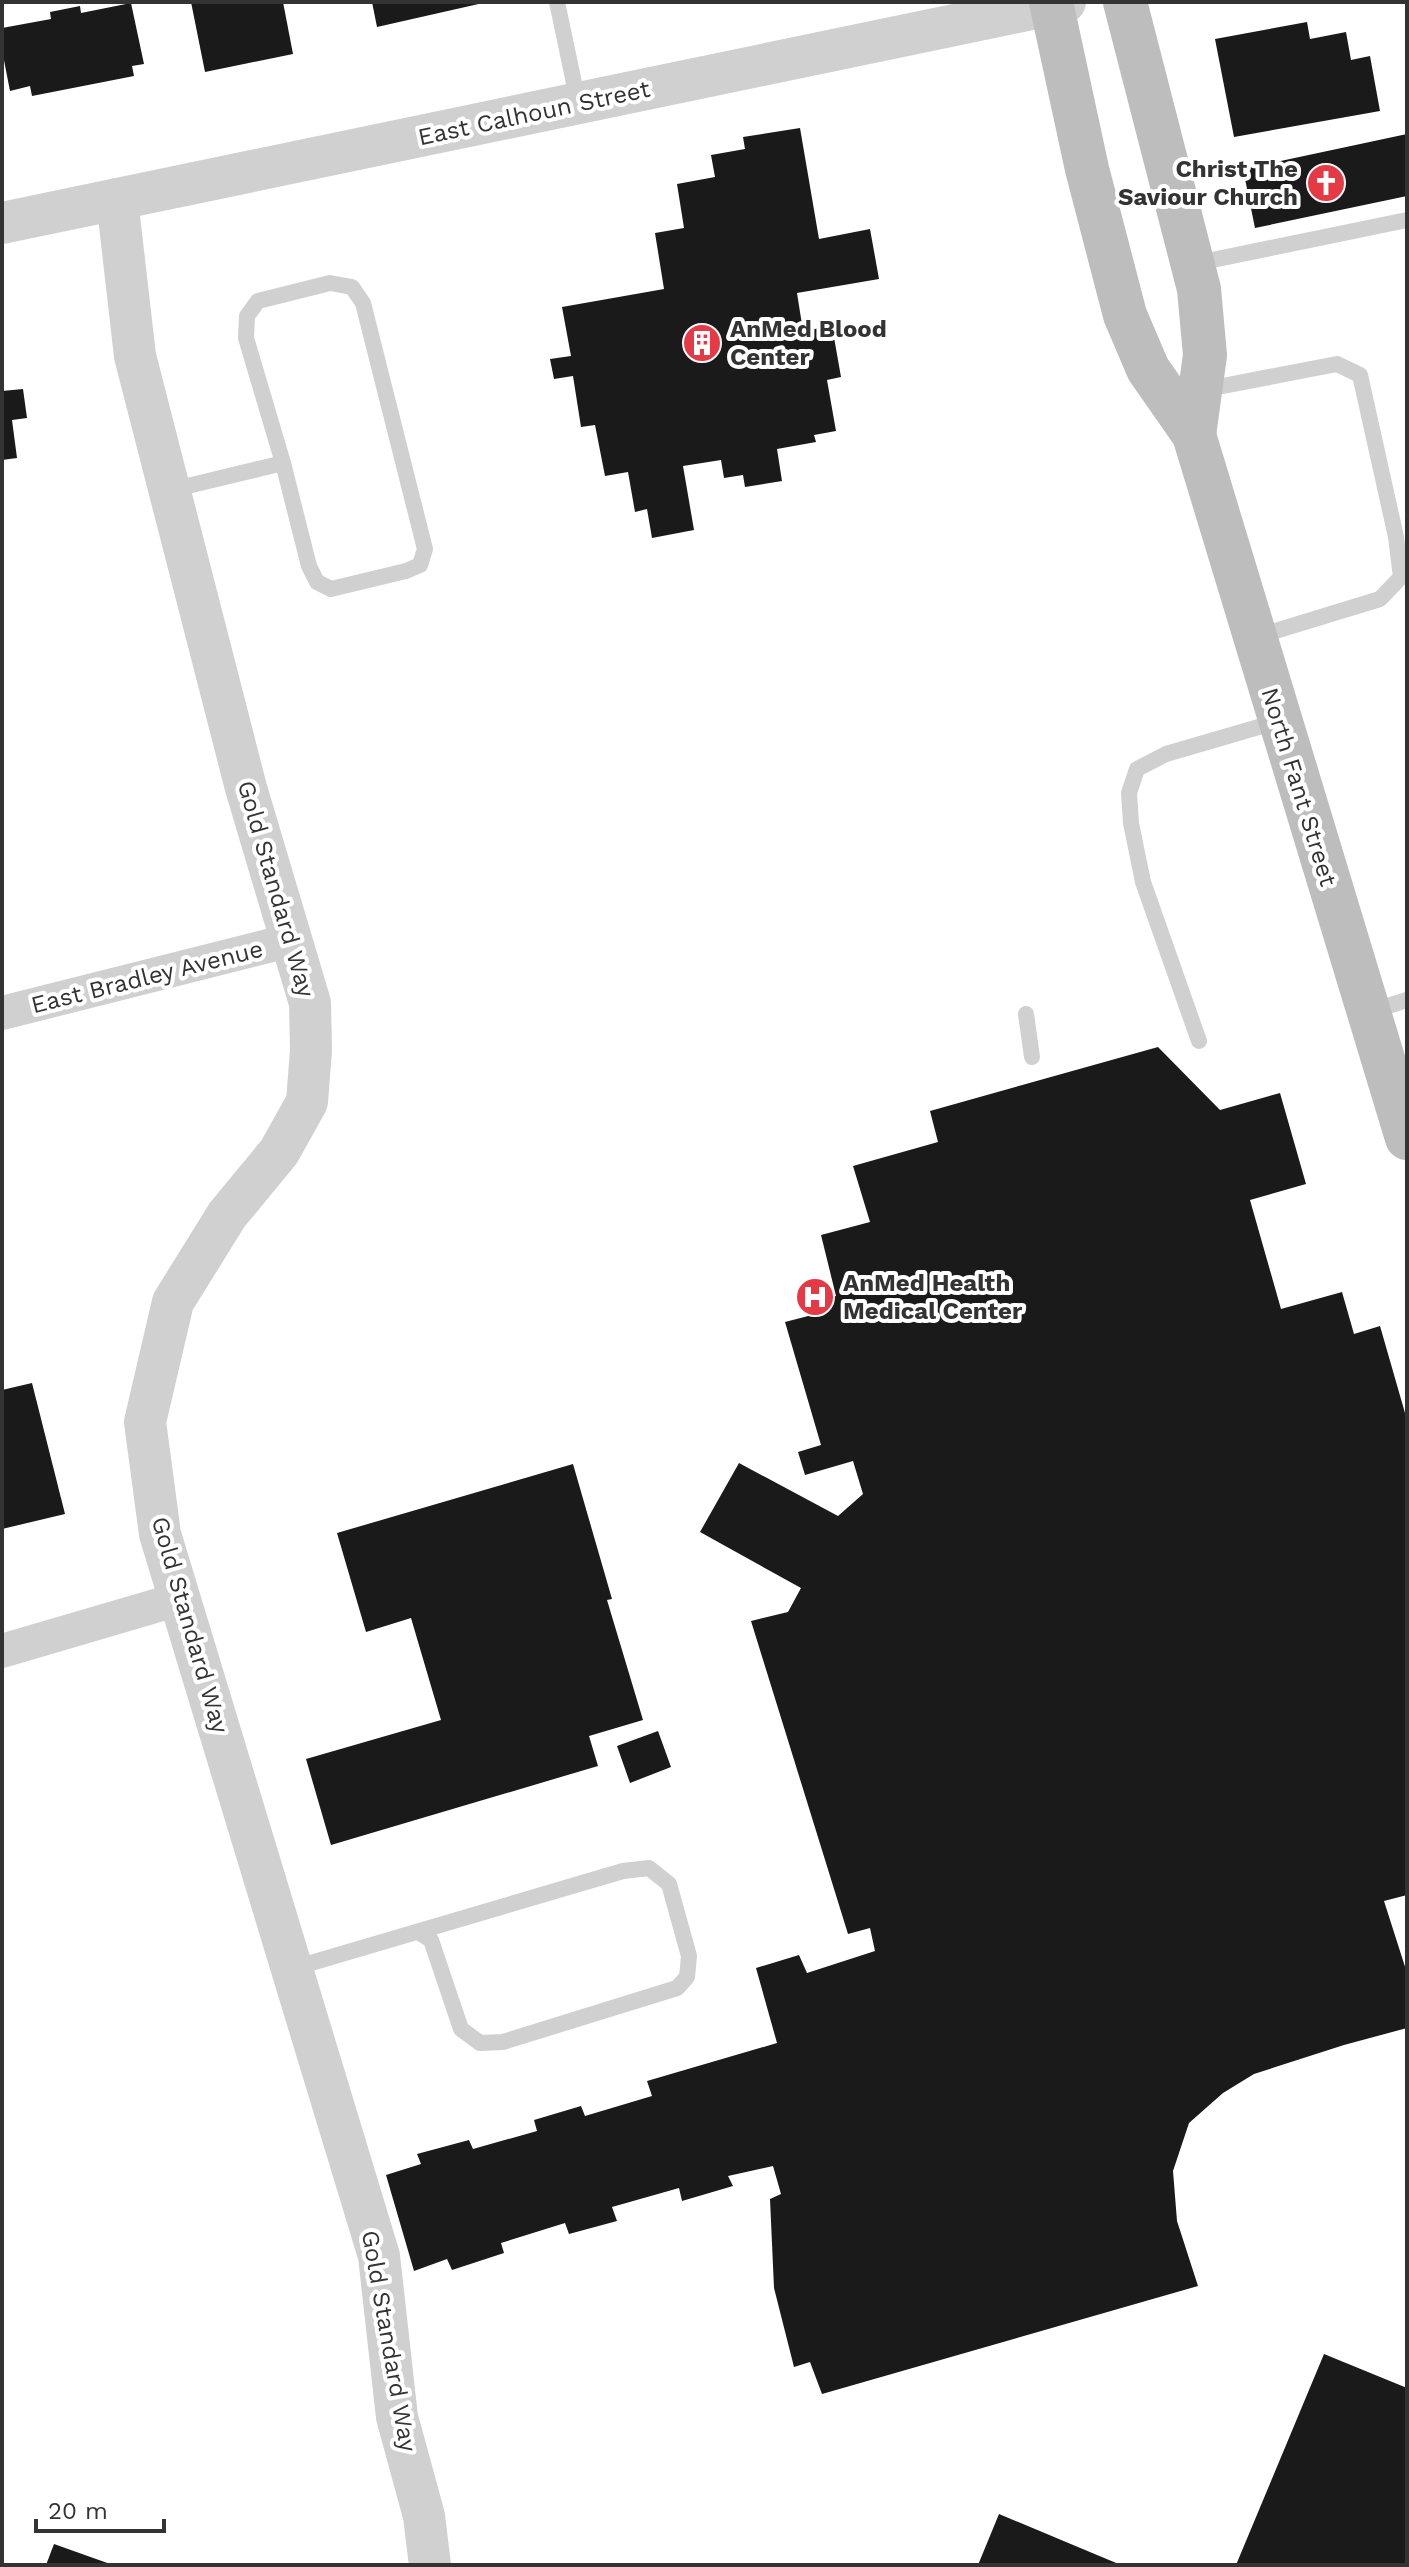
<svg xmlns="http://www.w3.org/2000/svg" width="1409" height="2567" font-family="'Work Sans',sans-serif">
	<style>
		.building { fill: #1a1a1a }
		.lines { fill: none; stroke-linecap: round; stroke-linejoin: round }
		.service { stroke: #d0d0d0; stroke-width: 16 }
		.minor { stroke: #d0d0d0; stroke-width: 34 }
		.tertiary { stroke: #d0d0d0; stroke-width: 42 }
		.secondary { stroke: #bdbdbd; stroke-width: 44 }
		.labels { text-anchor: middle; stroke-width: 8; stroke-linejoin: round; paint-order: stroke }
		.street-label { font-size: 24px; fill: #333; stroke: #fff }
		.poi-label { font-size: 24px; font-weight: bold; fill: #333; stroke: #fff; text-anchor: start }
	</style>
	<rect width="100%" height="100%" fill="#fff"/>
	<g class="building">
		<path d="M191 2H283L293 54 205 72Z"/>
		<path d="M372 2H483V3L377 27Z"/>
		<path d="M131 3 144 64 132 66 134 76 32 96 30 86 10 91 2 50V28L51 19 50 12 80 6 81 13Z"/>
		<path d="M1307 22 1310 39 1346 32 1351 60 1370 56 1380 111 1234 137 1215 39Z"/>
		<path d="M800 128 819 239 870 229 879 279 797 293 803 331 832 326 841 377 827 380 836 431 814 435 816 442 777 449 782 481 745 487 743 475 724 478 721 460 683 466 694 530 652 538 647 509 635 512 628 472 605 476 595 425 581 427 573 376 554 379 550 359 571 356 562 307 664 289 655 233 684 228 677 184 715 177 711 155 745 149 743 137Z"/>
		<path d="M1407 134V196L1255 228 1243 169Z"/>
		<path d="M23 389 27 418 12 420 17 458 2 460V391Z"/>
		<path d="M1158 1047 1220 1110 1280 1093 1306 1184 1250 1200 1281 1309 1342 1292 1354 1334 1380 1326 1407 1420V1895L1384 1901 1407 1973V2028L1344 2045 1254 2074 1223 2093 1189 2123 1173 2171 1177 2221 1198 2286 822 2394 810 2362 794 2367 774 2288 770 2199 781 2194 773 2166 728 2176 733 2186 682 2201 679 2188 612 2207 617 2221 569 2234 565 2223 501 2243 504 2253 452 2270 447 2259 414 2271 386 2175 421 2164 417 2154 469 2140 473 2149 537 2131 534 2120 581 2106 585 2116 652 2096 647 2081 777 2043 756 1968 799 1955 807 1973 875 1951 870 1928 848 1934 751 1621 788 1612 801 1588 700 1532 739 1463 838 1516 863 1494 853 1461 805 1475 798 1452 821 1445 785 1322 812 1315 808 1304 836 1296 821 1235 870 1222 853 1166 938 1142 930 1111Z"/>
		<path d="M32 1383 65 1514 2 1529V1390Z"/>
		<path d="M573 1464 612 1599 607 1600 643 1720 589 1736 598 1766 331 1845 306 1759 441 1720 411 1618 366 1632 337 1533Z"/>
		<path d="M658 1731 671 1767 630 1783 617 1746Z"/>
		<path d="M1324 2354 1407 2388V2565H1236Z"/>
		<path d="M999 2514 1121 2565H978Z"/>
		<path d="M54 2544 113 2565H46Z"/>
	</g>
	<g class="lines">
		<g class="service">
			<path d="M557 2 578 102"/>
			<path d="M1193 264 1407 220"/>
			<path d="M330 283 352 287 363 303 425 549 420 565 406 571 331 589 317 582 309 566 283 463 246 338 247 316 258 301Z"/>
			<path d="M1202 390 1337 364 1360 375 1396 537 1401 577 1380 599 1256 637"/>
			<path d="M171 490 283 463"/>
			<path d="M1369 1012 1407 1000"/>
			<path d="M1026 1014 1032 1057"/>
			<path d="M1199 1041 1143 882 1131 823 1129 793 1137 769 1166 754 1279 721"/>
			<path d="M294 1968 623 1871 649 1868 669 1884 689 1956 687 1977 677 1988 503 2042 480 2043 461 2029 431 1940 418 1932"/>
		</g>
		<g class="minor">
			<path d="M2 1013 292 940"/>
			<path d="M2 1651 179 1599"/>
		</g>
		<g class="tertiary">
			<path d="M117 199 135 356 246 788 310 1003 311 1050 307 1102 279 1152 227 1215 173 1302 145 1422 160 1534 379 2256 397 2417 424 2516 430 2565"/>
			<path d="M2 223 1065 2"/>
		</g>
		<g class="secondary">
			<path d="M1051 2 1087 169 1125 315 1148 369 1194 435 1407 1138"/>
			<path d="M1125 2 1199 289 1205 355 1194 435"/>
		</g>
	</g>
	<defs>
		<symbol id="church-disc" viewBox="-11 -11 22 22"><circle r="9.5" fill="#e63946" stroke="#fff"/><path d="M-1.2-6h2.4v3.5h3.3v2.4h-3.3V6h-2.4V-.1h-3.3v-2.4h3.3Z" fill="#fff"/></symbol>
		<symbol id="building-disc" viewBox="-11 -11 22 22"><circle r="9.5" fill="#e63946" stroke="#fff"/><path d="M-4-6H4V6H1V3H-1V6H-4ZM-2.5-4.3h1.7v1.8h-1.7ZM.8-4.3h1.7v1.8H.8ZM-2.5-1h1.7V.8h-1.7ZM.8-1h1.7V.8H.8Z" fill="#fff"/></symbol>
		<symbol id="hospital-disc" viewBox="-11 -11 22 22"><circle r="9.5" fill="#e63946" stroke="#fff"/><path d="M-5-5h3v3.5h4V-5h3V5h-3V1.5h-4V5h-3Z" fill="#fff"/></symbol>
	</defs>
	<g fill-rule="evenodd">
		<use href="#church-disc" x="1304" y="161" width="44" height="44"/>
		<use href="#building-disc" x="680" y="321" width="44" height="44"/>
		<use href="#hospital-disc" x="793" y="1275" width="44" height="44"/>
	</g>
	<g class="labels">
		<g class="street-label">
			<text transform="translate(534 113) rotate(-12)" y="8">East Calhoun Street</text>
			<text transform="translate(1299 787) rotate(73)" y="8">North Fant Street</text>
			<text transform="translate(276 889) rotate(74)" y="8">Gold Standard Way</text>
			<text transform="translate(147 977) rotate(-14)" y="8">East Bradley Avenue</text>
			<text transform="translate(190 1625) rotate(74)" y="8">Gold Standard Way</text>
			<text transform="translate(389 2341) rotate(80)" y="8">Gold Standard Way</text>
		</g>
		<g class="poi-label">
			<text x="1298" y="177" text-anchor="end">Christ The<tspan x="1298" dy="28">Saviour Church</tspan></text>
			<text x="730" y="337">AnMed Blood<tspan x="730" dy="28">Center</tspan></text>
			<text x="843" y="1291">AnMed Health<tspan x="843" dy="28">Medical Center</tspan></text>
		</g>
	</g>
	<rect width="1409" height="2567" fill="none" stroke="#333333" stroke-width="8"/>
	<path d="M36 2519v12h128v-12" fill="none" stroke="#333333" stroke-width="4"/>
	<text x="48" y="2519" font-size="24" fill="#333333" stroke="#ffffff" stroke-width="6" paint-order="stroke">20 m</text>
</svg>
